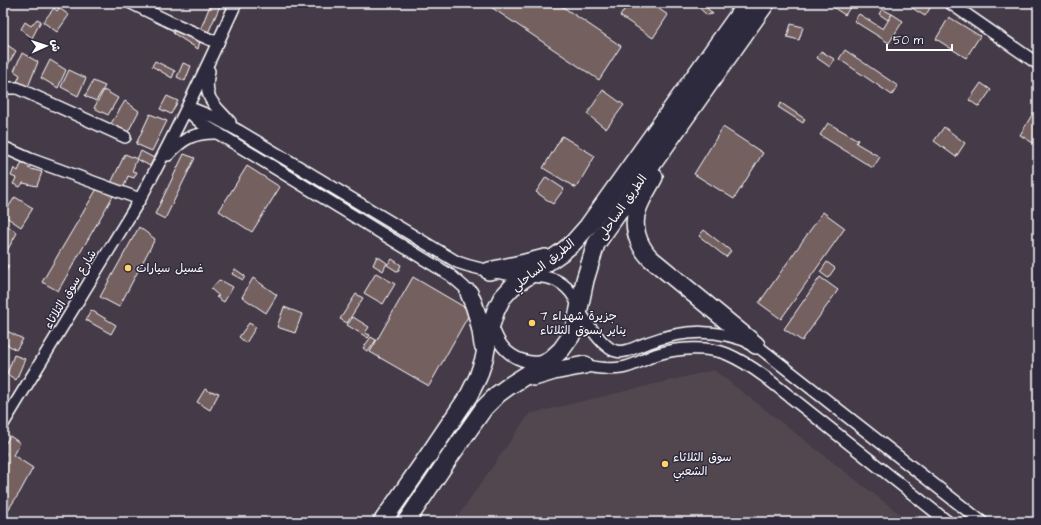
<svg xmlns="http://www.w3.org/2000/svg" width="1041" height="525" font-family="'Architects Daughter','Playpen Sans Arabic',sans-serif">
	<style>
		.built { fill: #524650 }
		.building { fill: #746161; stroke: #fff }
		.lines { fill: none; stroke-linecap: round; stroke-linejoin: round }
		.minor-casing { stroke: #fff; stroke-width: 14 }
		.highway-casing { stroke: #fff; stroke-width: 20 }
		.minor { stroke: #2f2a3d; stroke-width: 11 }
		.highway { stroke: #2f2a3d; stroke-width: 17 }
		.poi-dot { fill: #ffd166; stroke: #2f2a3d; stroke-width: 1.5 }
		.labels { text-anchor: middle; stroke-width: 3; stroke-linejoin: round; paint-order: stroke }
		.street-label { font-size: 12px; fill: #fff; stroke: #2f2a3d }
		.poi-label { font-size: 12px; fill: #fff; stroke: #2f2a3d; text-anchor: start }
	</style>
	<rect width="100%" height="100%" fill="#443a48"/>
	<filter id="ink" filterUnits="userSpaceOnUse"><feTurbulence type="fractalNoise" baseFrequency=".025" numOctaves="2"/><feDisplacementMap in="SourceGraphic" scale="8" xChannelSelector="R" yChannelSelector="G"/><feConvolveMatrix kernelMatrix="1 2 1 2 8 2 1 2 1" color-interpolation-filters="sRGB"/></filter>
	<g filter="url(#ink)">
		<path class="built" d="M714 370 901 515V522H454L529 414Z"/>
		<g class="building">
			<path d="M211 3H215L220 6 208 33 201 28Z"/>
			<path d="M485 3H557L621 46 599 80Z"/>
			<path d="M629 3H636L644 8 647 3H650L668 15 653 38 620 16Z"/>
			<path d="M701 3H702L713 14 707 15 697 6Z"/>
			<path d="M833 3H853L845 15 831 6Z"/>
			<path d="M916 3H930L932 5 925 16 912 8Z"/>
			<path d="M1029 3H1038V9Z"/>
			<path d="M54 8 57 11 59 8 69 15 57 32 43 22Z"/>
			<path d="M882 9 892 14 888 20 879 14Z"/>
			<path d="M859 14 883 29 892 14 903 21 889 43 854 21Z"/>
			<path d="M949 17 980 36 966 58 936 39Z"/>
			<path d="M37 19 41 21 32 38 21 29 25 22 31 26Z"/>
			<path d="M791 24 803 27 799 40 787 37Z"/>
			<path d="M177 27 200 41 198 49 173 33Z"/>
			<path d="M3 42 16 51 6 68 3 66Z"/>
			<path d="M845 50 898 86 892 95 839 59Z"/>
			<path d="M821 51 834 59 830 67 817 58Z"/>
			<path d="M22 53 38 62 28 87 17 82 20 75 14 71Z"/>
			<path d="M50 60 66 70 58 88 41 78Z"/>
			<path d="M155 61 175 71 172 78 152 66Z"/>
			<path d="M183 63 191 66 185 81 177 77Z"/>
			<path d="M69 70 86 78 78 96 61 87Z"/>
			<path d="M93 81 105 86 96 101 85 96Z"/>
			<path d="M981 83 991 90 979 107 969 100Z"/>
			<path d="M104 90 118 98 108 115 94 108Z"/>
			<path d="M603 90 624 105 606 129 587 114Z"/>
			<path d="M167 96 178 101 171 114 160 109Z"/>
			<path d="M125 101 139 111 127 134 110 125Z"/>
			<path d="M781 103 805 119 803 123 778 107Z"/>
			<path d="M1033 113 1038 116V146L1020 135Z"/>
			<path d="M150 114 167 121 152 151 136 144Z"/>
			<path d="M828 123 858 140 856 143 880 157 873 168 820 135Z"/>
			<path d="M723 127 763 153 734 199 694 174Z"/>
			<path d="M944 127 965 143 956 157 934 141Z"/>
			<path d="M562 136 595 156 576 188 543 168Z"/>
			<path d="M141 151 154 158 150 166 137 159Z"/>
			<path d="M125 154 137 159 132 171 137 172 134 178 128 176 123 189 111 183Z"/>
			<path d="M184 154 195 158 165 219 155 214Z"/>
			<path d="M22 162 30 165 28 168 42 172 37 186 23 183 20 187 13 184 16 178 11 176 14 168 18 171Z"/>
			<path d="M247 166 280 187 252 232 219 211Z"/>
			<path d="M546 177 564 189 553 204 536 192Z"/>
			<path d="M98 187 113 196 58 291 42 282Z"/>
			<path d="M15 197 33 208 21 227 3 215Z"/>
			<path d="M823 212 845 228 781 319 759 303Z"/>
			<path d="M3 222 17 233 4 256 3 255Z"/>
			<path d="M139 227 155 239 119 307 100 297Z"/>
			<path d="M704 230 731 251 726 257 699 236Z"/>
			<path d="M377 256 387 263 383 271 373 265Z"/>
			<path d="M392 259 401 265 398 272 387 265Z"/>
			<path d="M827 262 835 268 828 278 820 272Z"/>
			<path d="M3 263 9 266 3 276Z"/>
			<path d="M235 269 245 276 243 280 232 274Z"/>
			<path d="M376 273 395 284 383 304 364 293Z"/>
			<path d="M413 277 471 311 429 386 370 352Z"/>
			<path d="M820 277 838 290 802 341 784 329Z"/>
			<path d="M253 278 277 295 266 313 242 297Z"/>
			<path d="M219 280 224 282 233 287 224 302 216 297 219 296 211 289Z"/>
			<path d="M356 294 363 298 347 323 340 319Z"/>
			<path d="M284 307 302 314 295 333 277 327Z"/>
			<path d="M91 310 116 325 111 334 86 320Z"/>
			<path d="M353 317 369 327 365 333 370 335 368 338 347 325Z"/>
			<path d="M249 323 256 327 246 343 239 337Z"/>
			<path d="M3 329 23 339 16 350 3 342Z"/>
			<path d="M371 337 376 340 368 352 363 348Z"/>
			<path d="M14 355 25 359 16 380 7 374Z"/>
			<path d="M205 389 210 392 213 391 214 393 216 392 219 393 210 410 197 402Z"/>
			<path d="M10 436 20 443 13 455 33 468 20 492 6 513 3 512V459L6 453 3 450V447Z"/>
		</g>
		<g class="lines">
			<defs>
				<g id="minor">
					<path d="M131 3 170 22 218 43"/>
					<path d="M950 3 1038 64"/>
					<path d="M209 71C203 99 213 103 230 122"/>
					<path d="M3 90 8 88H17L125 137"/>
					<path d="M188 107 213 117 239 131 457 262C473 268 489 271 507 274 514 275 521 276 528 276 540 277 551 276 562 284 569 289 574 296 577 303 578 306 578 309 580 312 586 322 604 349 616 351 626 354 637 346 647 343 685 329 718 328 756 345L982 522"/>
					<path d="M187 110 201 123 450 275 464 287 473 299"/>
					<path d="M3 147 30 159 140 199"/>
					<path d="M168 155C183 138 195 132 218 133"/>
					<path d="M491 324C495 332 497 340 503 347 513 359 530 365 545 361"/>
					<path d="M578 364C592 367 606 370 621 368 635 366 645 358 658 354 677 348 708 346 727 354 741 360 753 368 764 376L948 522"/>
					<path d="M3 424 140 199C175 135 206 69 236 3"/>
				</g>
				<g id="highway">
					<path d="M654 177C649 187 642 197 638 208 631 226 638 245 650 258L756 345"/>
					<path d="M489 271 525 263 545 258"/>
					<path d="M469 293C477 310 481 326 483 345"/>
					<path d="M534 377 554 371 585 365"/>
					<path d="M382 522 430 453 469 395 478 377 484 359 491 325 496 310 502 298 512 287 562 252 573 243 588 226 747 3"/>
					<path d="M406 522 451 455 484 408 498 394 509 386 550 360 561 350 571 336 576 323 585 280 596 244 766 3"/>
				</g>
			</defs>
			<use href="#minor" class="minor-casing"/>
			<use href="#highway" class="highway-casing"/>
			<use href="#minor" class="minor"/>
			<use href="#highway" class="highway"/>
		</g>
	</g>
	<g class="poi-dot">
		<circle cx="128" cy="268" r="4"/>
		<circle cx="532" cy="323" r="4"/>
		<circle cx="665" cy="464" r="4"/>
	</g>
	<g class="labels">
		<g class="street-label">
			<text transform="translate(622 207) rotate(-55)" y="4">الطريق الساحلى</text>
			<text transform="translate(543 265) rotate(-38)" y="4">الطريق الساحلي</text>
			<text transform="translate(70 289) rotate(-59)" y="4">شارع سوق الثلاثاء</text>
		</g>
		<g class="poi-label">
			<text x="136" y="272">غسيل سيارات</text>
			<text x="540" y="320">جزيرة شهداء 7<tspan x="540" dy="14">يناير بسوق الثلاثاء</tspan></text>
			<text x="673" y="461">سوق الثلاثاء<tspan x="673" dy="14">الشعبي</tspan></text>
		</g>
	</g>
	<rect width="1041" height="525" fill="none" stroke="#2f2a3d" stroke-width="16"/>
	<rect x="8" y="8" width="1025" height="509" fill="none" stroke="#fff" stroke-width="1.5" filter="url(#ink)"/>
	<g transform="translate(46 46) rotate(87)" stroke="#2f2a3d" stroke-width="3" paint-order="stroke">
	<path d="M0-3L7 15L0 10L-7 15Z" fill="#ffffff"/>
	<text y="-6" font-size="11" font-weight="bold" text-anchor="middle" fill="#ffffff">ش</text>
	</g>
	<path d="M887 44v6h65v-6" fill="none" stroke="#ffffff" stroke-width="2"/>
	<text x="893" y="44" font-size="12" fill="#ffffff" stroke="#2f2a3d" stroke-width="3" paint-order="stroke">50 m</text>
</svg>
